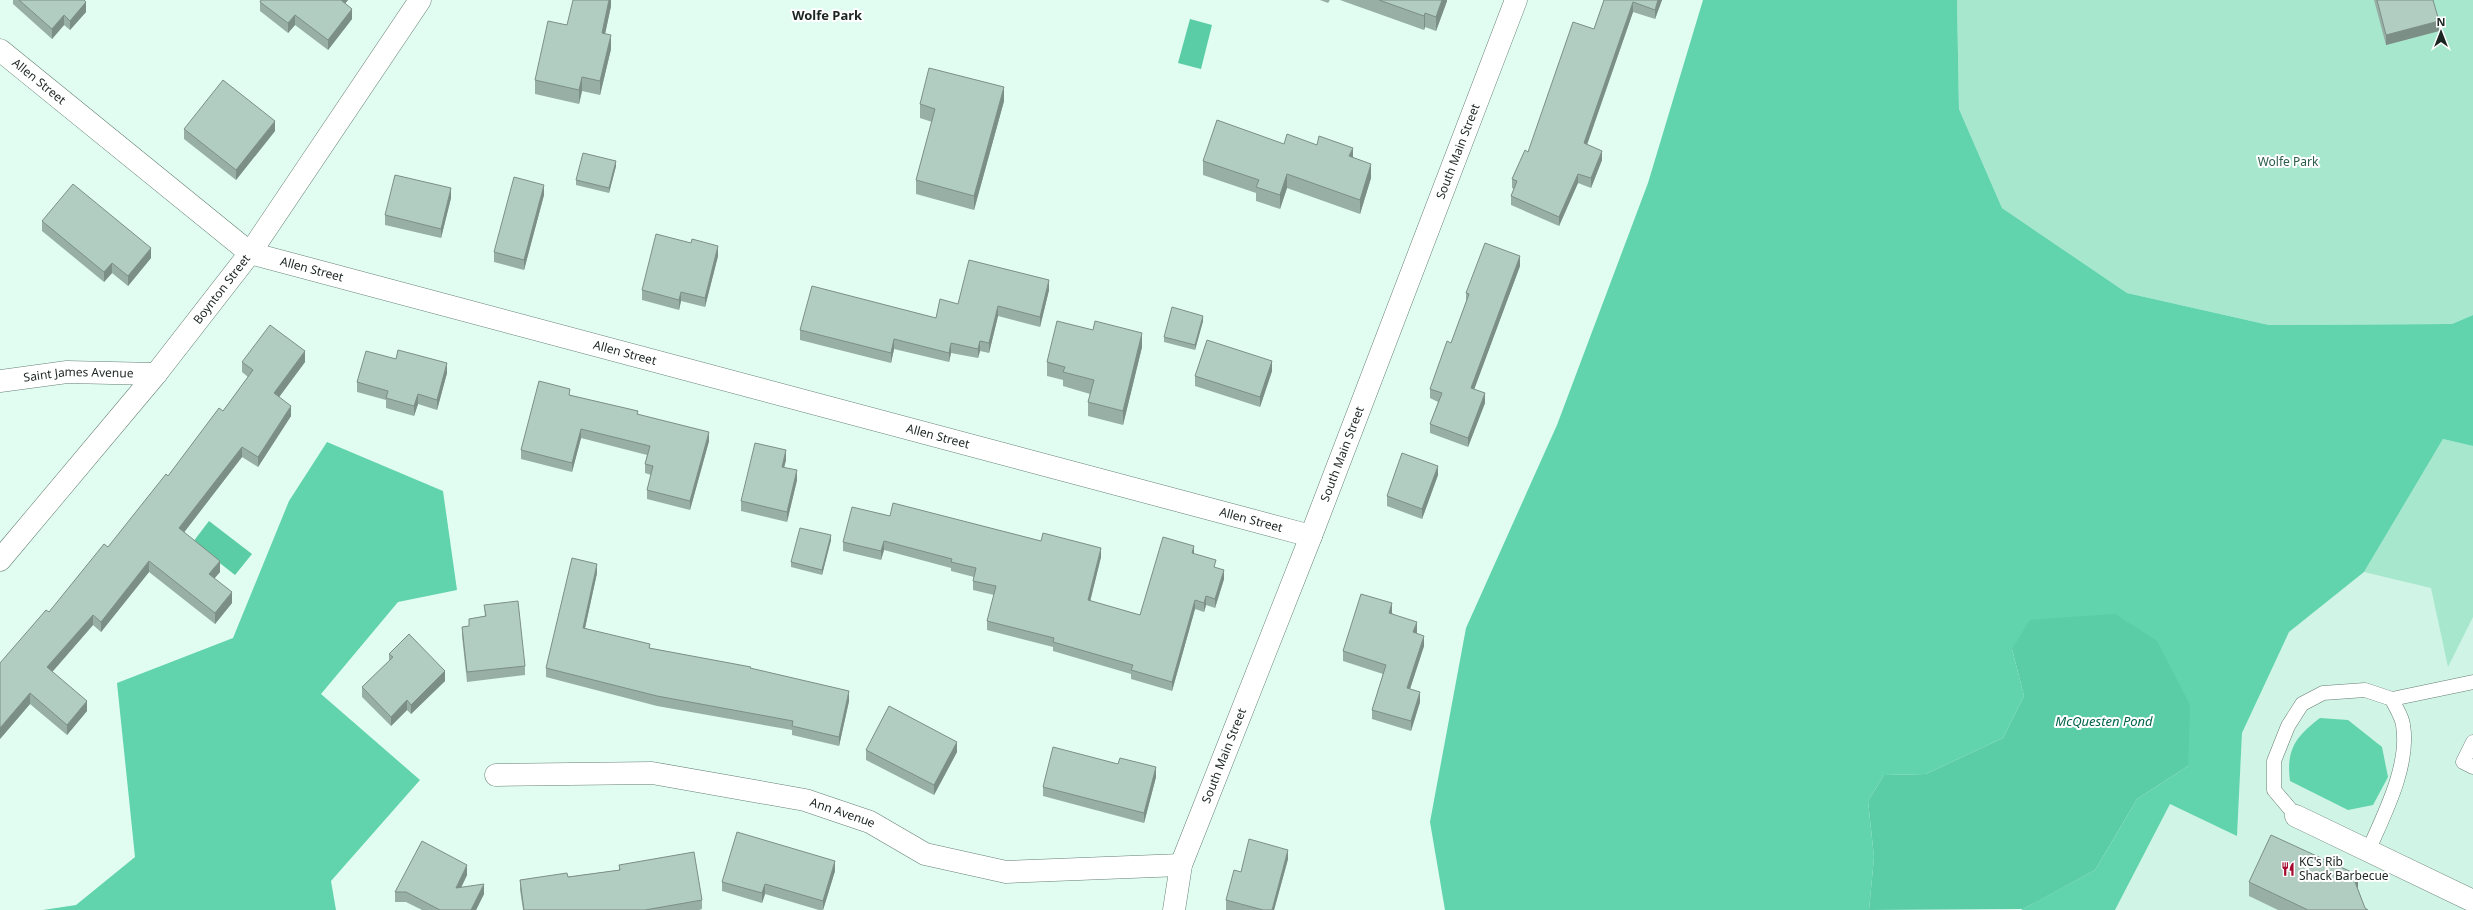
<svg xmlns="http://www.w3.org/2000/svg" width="2473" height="910" font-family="'Noto Sans',sans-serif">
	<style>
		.built { fill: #d0f4e5 }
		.green { fill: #a7e7ce }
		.forest { fill: #61d3ad }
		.water { fill: #5acca6 }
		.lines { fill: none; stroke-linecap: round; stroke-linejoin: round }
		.service-casing { stroke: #667f75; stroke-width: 15 }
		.minor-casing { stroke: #667f75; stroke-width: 23 }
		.tertiary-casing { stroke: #667f75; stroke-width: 23 }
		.secondary-casing { stroke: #667f75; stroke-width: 23 }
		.service { stroke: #fff; stroke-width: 14 }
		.minor { stroke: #fff; stroke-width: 22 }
		.tertiary { stroke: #fff; stroke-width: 22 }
		.secondary { stroke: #fff; stroke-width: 22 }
		.wall { fill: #98afa6 }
		.shaded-wall { fill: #7c8f87 }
		.building { fill: #b1ccc1; stroke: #7c8f87 }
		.labels { text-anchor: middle; stroke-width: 4; stroke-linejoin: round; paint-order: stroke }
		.street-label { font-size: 12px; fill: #1b2521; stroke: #fff }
		.park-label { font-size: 12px; fill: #2c5c4b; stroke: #fff }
		.poi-label { font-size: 12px; fill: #1b2521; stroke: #fff; text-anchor: start }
		.neighbourhood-label { font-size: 13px; font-weight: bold; fill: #1b2521; stroke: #fff }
		.water-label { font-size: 13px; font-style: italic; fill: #02644b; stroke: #fff }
	</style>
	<rect width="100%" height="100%" fill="#e1fdf2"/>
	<path class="built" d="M2443 439 2473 446V910H2115L2170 804 2237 835 2242 733 2289 632 2364 572Z"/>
	<g class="green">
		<path d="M1957 0H2473V315L2452 324 2269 325 2127 293 2002 208 1959 109Z"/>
		<path d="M2443 439 2473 446V617L2448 667 2431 588 2364 572Z"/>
	</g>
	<g class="forest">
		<path d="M1703 0H1957L1959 109 2002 208 2127 293 2269 325 2452 324 2473 315V446L2443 439 2364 572 2289 632 2242 733 2237 836 2170 804 2115 910H2021L2095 870 2137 799 2188 766 2012 649 2024 696 2003 738 1926 774 1884 775 1868 801 1874 857 1869 910H1445L1430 822 1466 628 1557 425 1648 183Z"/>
		<path d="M327 442 443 491 457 590 398 602 321 694 420 780 331 881 336 910H43L76 905 135 857 117 683 233 638 289 501Z"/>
		<path d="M2320 718 2348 720 2382 747 2388 777 2373 805 2348 810 2290 781C2286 750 2295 737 2320 718Z"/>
	</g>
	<g class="water">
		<path d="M1190 19 1212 25 1201 69 1178 63Z"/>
		<path d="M209 521 252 554 235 575 193 542Z"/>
		<path d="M2115 614 2157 641 2190 705 2188 766 2137 799 2095 870 2023 909 1869 910 1874 857 1868 801 1884 775 1926 774 2003 738 2024 696 2012 649 2030 620Z"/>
	</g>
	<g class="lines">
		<defs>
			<g id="service">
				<path d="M2392 699 2473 682"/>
				<path d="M2473 742 2463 762 2473 767"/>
				<path d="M2296 816 2274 790V761L2288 726 2302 704 2323 693 2365 690 2392 699C2395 707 2402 716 2403 725 2410 765 2384 815 2368 851"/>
			</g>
			<g id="minor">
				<path id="s1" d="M0 50 250 253 1311 536"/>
				<path id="s2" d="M0 381 67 372 156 374"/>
				<path id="s3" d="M496 775 652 773 805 800 870 822 925 854 1006 872 1181 865"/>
				<path d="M2296 816 2473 901"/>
			</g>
			<g id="tertiary">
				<path id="s4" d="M0 560 156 374 250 253 420 0"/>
			</g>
			<g id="secondary">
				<path id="s5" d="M1174 910 1181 865 1311 536 1516 0"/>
			</g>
		</defs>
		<use href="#service" class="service-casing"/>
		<use href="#minor" class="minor-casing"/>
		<use href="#tertiary" class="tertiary-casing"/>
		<use href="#secondary" class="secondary-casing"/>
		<use href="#service" class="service"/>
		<use href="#minor" class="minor"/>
		<use href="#tertiary" class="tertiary"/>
		<use href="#secondary" class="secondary"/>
	</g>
	<g class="wall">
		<path d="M13 0H84L86 12 70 30 64 25 52 39 13 4Z"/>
		<path d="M261 0H348L345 3 352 19 328 50 295 25 288 33 260 11V2Z"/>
		<path d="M611 0V6L605 34 611 49 600 95 582 91 579 104 535 94V80L567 25Z"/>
		<path d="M1320 0H1330L1328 3Z"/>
		<path d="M1340 0H1447V1L1436 31 1425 27 1424 30Z"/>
		<path d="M1604 0H1662L1655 19 1633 12 1587 145 1602 160 1591 188 1578 183 1559 226 1511 205V196L1514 189 1512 188V179L1528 152 1594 29Z"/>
		<path d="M2374 0H2433L2439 31 2386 45Z"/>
		<path d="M1004 101 974 210 916 194V180L932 122 920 118V104Z"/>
		<path d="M184 129 275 131 236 180 184 139Z"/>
		<path d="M1284 144 1353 157 1371 178 1360 214 1287 188 1280 209 1256 201V193L1203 175V161Z"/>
		<path d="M616 166 609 193 576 185V180Z"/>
		<path d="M544 195 524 270 494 262V252Z"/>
		<path d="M451 198 441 238 385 225V215Z"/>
		<path d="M42 221 151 258 128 286 112 273 104 282 42 231Z"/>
		<path d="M718 256 705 307 681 301 679 310 642 300V290Z"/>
		<path d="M1520 266 1474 389 1485 403 1468 447 1430 433V424L1438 402 1430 398V389L1451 343 1466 302V293Z"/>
		<path d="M1049 290 1040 327 998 316 989 353 980 351 978 358 951 353 949 362 894 349 891 363 800 340V330L936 318 958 304Z"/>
		<path d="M1203 321 1195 350 1164 342V337Z"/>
		<path d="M1142 347 1123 425 1088 416V402L1090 394 1063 386V380L1047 376V362Z"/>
		<path d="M242 362H305L279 397 291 416 258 467 242 457 184 532 220 572 214 578 232 603 215 624 149 572 101 632 93 625 52 672 87 711 67 735 30 704 0 739 49 612 108 547 223 411 248 377 242 372Z"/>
		<path d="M1272 371 1260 407 1195 386V376Z"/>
		<path d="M447 373 437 410 418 404 414 416 386 408V400L357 392V382Z"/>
		<path d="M570 395 638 414 709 441 690 510 647 499V490L651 475 645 473V464L647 455 581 438 572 472 521 459V450Z"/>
		<path d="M786 460 784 467 797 480 787 522 741 511V501Z"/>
		<path d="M1438 475 1422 519 1387 506V496Z"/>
		<path d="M890 516 1101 557 1090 601 1140 615 1194 554 1216 568 1224 579 1215 608 1206 605 1204 612 1195 609 1172 691 1131 679V674L1053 651V647L987 630V621L994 595 973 590V581L974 577 951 571V568L884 550 881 560 843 551V542Z"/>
		<path d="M831 540 822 575 791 567V562Z"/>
		<path d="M597 573 585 628 650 648 751 669 849 701 839 746 792 735V730L657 706 546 677V668Z"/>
		<path d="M484 605 525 666V675L467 682 462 636V627L469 626V619L485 616Z"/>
		<path d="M1392 613 1417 632 1416 633 1424 646 1410 689 1420 702 1411 731 1372 719V710L1383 674 1343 661V651Z"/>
		<path d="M389 654 445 681 411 714 407 710 391 726 362 697V687L389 661Z"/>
		<path d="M866 750 957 752 934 795 866 760Z"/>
		<path d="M1156 777 1144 823 1043 796V787Z"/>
		<path d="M1288 859 1274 910H1226V900Z"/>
		<path d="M619 865 702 900V909L699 910H523L520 890V880L568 877 619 870Z"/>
		<path d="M835 871 823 910H819L765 894 762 903 722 891V882Z"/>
		<path d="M467 875 461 888 484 894 476 910H422L406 902H395V892Z"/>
		<path d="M2249 882 2358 889 2365 908 2368 910H2278L2249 896Z"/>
	</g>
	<g class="shaded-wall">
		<path d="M341 0H348L341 9Z"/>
		<path d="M609 0H611V6L602 48V33Z"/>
		<path d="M1442 0H1447V1L1436 31V17Z"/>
		<path d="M1658 0H1662L1655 19V10Z"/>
		<path d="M86 2V12L70 30V21Z"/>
		<path d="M1633 2V12L1584 153V143Z"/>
		<path d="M352 9V19L328 50V40Z"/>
		<path d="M1425 13V27L1424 30V16Z"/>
		<path d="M64 15V25L52 39V29Z"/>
		<path d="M295 15V25L288 33V23Z"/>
		<path d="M2439 21V31L2386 45V35Z"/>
		<path d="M611 35V49L600 95V81Z"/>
		<path d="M582 77V91L579 104V90Z"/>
		<path d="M1004 87V101L974 210V196Z"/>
		<path d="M275 121V131L236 180V170Z"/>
		<path d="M1353 148V162L1349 156Z"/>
		<path d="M1602 151V160L1591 188V178Z"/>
		<path d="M616 161V166L609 193V188Z"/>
		<path d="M1371 164V178L1360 214V200Z"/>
		<path d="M1287 174V188L1280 209V195Z"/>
		<path d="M1578 174V183L1559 226V217Z"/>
		<path d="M544 185V195L524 270V260Z"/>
		<path d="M451 188V198L441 238V229Z"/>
		<path d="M718 246V256L705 307V298Z"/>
		<path d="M151 248V258L128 286V276Z"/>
		<path d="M1520 256V266L1471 398V388Z"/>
		<path d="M112 263V273L104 282V272Z"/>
		<path d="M1049 280V290L1040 327V317Z"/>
		<path d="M681 292V301L679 310V300Z"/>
		<path d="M998 306V316L989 353V343Z"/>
		<path d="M1203 316V321L1195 350V345Z"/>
		<path d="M1142 333V347L1123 425V411Z"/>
		<path d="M894 339V349L891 363V353Z"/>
		<path d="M980 341V351L978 358V349Z"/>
		<path d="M951 343V353L949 362V353Z"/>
		<path d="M305 351V362L274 404V393Z"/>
		<path d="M1272 361V371L1260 407V397Z"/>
		<path d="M447 363V373L437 410V400Z"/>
		<path d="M1485 393V403L1468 447V438Z"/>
		<path d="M418 394V404L414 416V406Z"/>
		<path d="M291 406V416L258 467V457Z"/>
		<path d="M581 429V438L572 472V463Z"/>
		<path d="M709 432V441L690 510V501Z"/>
		<path d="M242 447V457L179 539V528Z"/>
		<path d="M786 450V460L782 476V467Z"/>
		<path d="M1438 466V475L1422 519V509Z"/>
		<path d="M797 470V480L787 522V512Z"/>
		<path d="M831 535V540L822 575V570Z"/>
		<path d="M884 541V550L881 560V551Z"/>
		<path d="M1194 546V555L1192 553Z"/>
		<path d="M1101 548V557L1088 610V600Z"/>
		<path d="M149 561V572L101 632V622Z"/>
		<path d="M220 561V572L209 585V574Z"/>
		<path d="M597 564V573L583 637V628Z"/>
		<path d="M1224 570V579L1215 608V599Z"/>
		<path d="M232 592V603L215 624V613Z"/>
		<path d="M1206 596V605L1204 612V603Z"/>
		<path d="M1195 600V609L1172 691V682Z"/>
		<path d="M1392 603V613L1389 622V613Z"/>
		<path d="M93 615V625L47 678V667Z"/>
		<path d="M1417 622V632L1413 642V632Z"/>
		<path d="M1424 636V646L1407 698V688Z"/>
		<path d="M445 671V681L411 714V705Z"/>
		<path d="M849 691V701L839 746V737Z"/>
		<path d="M1420 692V702L1411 731V721Z"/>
		<path d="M30 693V704L0 739V728Z"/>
		<path d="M407 700V710L391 726V717Z"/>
		<path d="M87 701V711L67 735V725Z"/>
		<path d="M957 742V752L934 795V785Z"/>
		<path d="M1156 767V777L1144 823V813Z"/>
		<path d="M1288 850V859L1274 910H1272Z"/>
		<path d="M835 861V871L823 910V901Z"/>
		<path d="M467 865V875L456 898V888Z"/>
		<path d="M2358 875V889L2355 896V882Z"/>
		<path d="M484 884V894L476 910H471Z"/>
		<path d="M765 884V894L762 903V893Z"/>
	</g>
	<g class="building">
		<path d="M19 0H84L86 2 70 21 64 15 52 29Z"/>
		<path d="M261 0H341L352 9 328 40 295 15 288 23 260 2Z"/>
		<path d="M573 0H609L602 33 611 35 600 81 582 77 579 90 535 80 548 21 567 25Z"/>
		<path d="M1379 0H1442L1436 17 1425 13 1424 16Z"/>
		<path d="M1604 0H1658L1655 10 1633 2 1584 143 1602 151 1591 178 1578 174 1559 217 1511 196 1517 181 1512 179 1525 150 1528 152 1573 22 1594 29Z"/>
		<path d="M2377 0H2433L2439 21 2386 35Z"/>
		<path d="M929 68 1004 87 974 196 916 180 935 109 920 104Z"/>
		<path d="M223 80 275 121 236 170 184 129Z"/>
		<path d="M1217 120 1284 144 1287 134 1317 145 1319 136 1353 148 1349 156 1371 164 1360 200 1287 174 1280 195 1256 187 1259 180 1203 161Z"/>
		<path d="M583 153 616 161 609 188 576 180Z"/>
		<path d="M395 175 451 188 441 229 385 215Z"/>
		<path d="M514 177 544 185 524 260 494 252Z"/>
		<path d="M73 184 151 248 128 276 112 263 104 272 42 221Z"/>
		<path d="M656 234 691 243 692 239 718 246 705 298 681 292 679 300 642 290Z"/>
		<path d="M1485 243 1520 256 1471 388 1485 393 1468 438 1430 424 1442 393 1430 389 1447 341 1451 343 1469 294 1466 293Z"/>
		<path d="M969 260 1049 280 1040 317 998 306 989 343 980 341 978 349 951 343 949 353 894 339 891 353 800 330 812 286 936 318 940 299 958 304Z"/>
		<path d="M1172 307 1203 316 1195 345 1164 337Z"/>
		<path d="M1057 321 1093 330 1095 321 1142 333 1123 411 1088 402 1094 380 1063 372 1065 367 1047 362Z"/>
		<path d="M270 325 305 351 274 393 291 406 258 457 242 447 179 528 220 561 209 574 232 592 215 613 149 561 101 622 93 615 47 667 87 701 67 725 30 693 0 728V663L46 610 49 612 104 544 108 547 166 474 168 476 219 408 223 411 253 370 242 362Z"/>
		<path d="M1207 340 1272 361 1260 397 1195 376Z"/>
		<path d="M398 350 447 363 437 400 418 394 414 406 386 398 388 391 357 382 366 351 396 359Z"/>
		<path d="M539 381 570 389 569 395 638 411 637 414 709 432 690 501 647 490 653 466 645 464 650 446 581 429 572 463 521 450Z"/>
		<path d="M755 443 786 450 782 467 797 470 787 512 741 501Z"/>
		<path d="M1402 453 1438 466 1422 509 1387 496Z"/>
		<path d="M893 503 1041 541 1043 533 1101 548 1088 600 1140 615 1163 537 1194 546 1192 553 1216 560 1214 567 1224 570 1215 599 1206 596 1204 603 1195 600 1172 682 1131 670 1133 665 1053 642 1054 638 987 621 996 586 973 581 976 568 951 562 952 559 884 541 881 551 843 542 852 507 890 516Z"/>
		<path d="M800 528 831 535 822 570 791 562Z"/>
		<path d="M572 558 597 564 583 628 650 644 649 648 751 667 750 668 849 691 839 737 792 726 793 721 657 696 546 668Z"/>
		<path d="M1361 594 1392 603 1389 613 1417 622 1413 632 1424 636 1407 688 1420 692 1411 721 1372 710 1386 665 1343 651Z"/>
		<path d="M518 601 525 666 467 672 462 627 469 626V619L486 616 484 605Z"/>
		<path d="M409 634 445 671 411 705 407 700 391 717 362 687 393 657 389 654Z"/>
		<path d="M889 706 957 742 934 785 866 750Z"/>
		<path d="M1053 747 1118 764 1120 758 1156 767 1144 813 1043 787Z"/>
		<path d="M737 832 835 861 823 901 765 884 762 893 722 882Z"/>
		<path d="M2271 835 2358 875 2355 882 2365 908 2368 910H2308L2249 882Z"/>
		<path d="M1249 839 1288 850 1272 910H1263L1226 900 1234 870 1241 872Z"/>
		<path d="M422 841 467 865 456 888 484 884 471 910H440L406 892H395Z"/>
		<path d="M694 852 702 900 645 910H524L520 880 567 873 568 877 620 870 619 865Z"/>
	</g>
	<defs>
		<symbol id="restaurant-bare" viewBox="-9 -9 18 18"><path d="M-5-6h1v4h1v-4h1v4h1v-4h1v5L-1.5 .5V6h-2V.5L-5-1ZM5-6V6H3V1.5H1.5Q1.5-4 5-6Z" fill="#a5092e" stroke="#fff" stroke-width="2.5" paint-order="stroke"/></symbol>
	</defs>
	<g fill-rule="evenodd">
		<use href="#restaurant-bare" x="2278" y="859" width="20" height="20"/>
	</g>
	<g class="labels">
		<g class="street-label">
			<text dy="4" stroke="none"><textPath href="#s1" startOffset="50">Allen Street</textPath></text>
			<text dy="4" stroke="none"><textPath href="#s5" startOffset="811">South Main Street</textPath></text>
			<text dy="4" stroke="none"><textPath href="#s1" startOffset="386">Allen Street</textPath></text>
			<text dy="4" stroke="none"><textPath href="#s4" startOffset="350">Boynton Street</textPath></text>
			<text dy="4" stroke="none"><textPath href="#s1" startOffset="710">Allen Street</textPath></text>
			<text dy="4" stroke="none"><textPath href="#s2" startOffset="79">Saint James Avenue</textPath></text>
			<text dy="4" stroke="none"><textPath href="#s1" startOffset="1034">Allen Street</textPath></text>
			<text dy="4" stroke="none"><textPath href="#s5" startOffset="487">South Main Street</textPath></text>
			<text dy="4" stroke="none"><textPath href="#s1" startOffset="1358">Allen Street</textPath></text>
			<text dy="4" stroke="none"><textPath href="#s5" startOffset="163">South Main Street</textPath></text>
			<text dy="4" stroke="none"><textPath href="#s3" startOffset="351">Ann Avenue</textPath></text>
		</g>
		<g class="park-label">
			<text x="2288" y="166">Wolfe Park</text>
		</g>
		<g class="poi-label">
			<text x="2299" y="866">KC's Rib<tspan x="2299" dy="14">Shack Barbecue</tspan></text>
		</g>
		<g class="neighbourhood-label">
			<text x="827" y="20">Wolfe Park</text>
		</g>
		<g class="water-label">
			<text x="2104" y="726">McQuesten Pond</text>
		</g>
	</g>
	<g transform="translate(2441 32)" stroke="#ffffff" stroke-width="3" paint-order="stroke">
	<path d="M0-3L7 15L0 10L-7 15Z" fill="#1b2521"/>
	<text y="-6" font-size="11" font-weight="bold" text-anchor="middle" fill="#1b2521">N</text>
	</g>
</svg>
